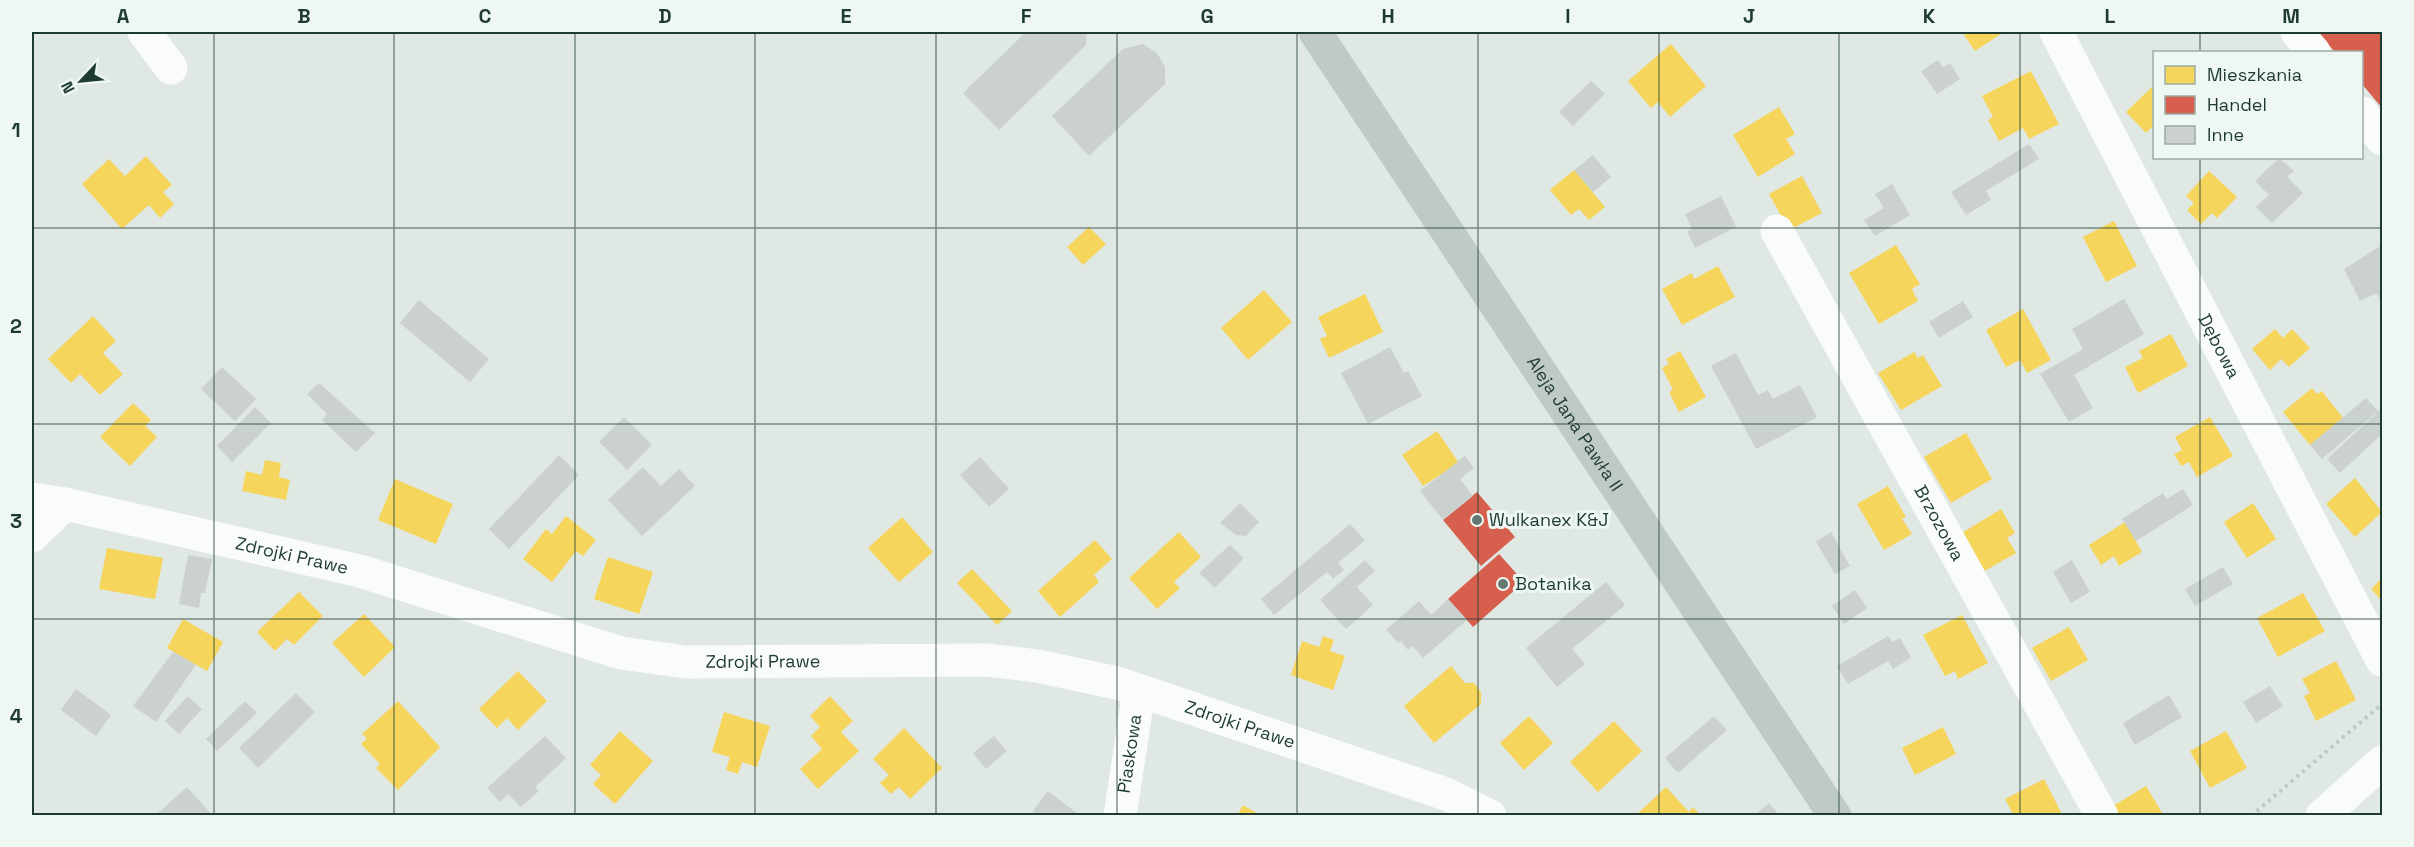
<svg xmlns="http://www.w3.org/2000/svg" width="2414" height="847" font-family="'Space Grotesk',sans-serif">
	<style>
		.homes { fill: #f6d55c }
		.shops { fill: #d6604d }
		.building { fill: #cbd1ce }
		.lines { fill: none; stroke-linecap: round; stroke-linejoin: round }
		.path { stroke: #bec8c5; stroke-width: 4; stroke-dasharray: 3 4.5; stroke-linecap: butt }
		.minor { stroke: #fafcfb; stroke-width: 33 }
		.major { stroke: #bfc9c6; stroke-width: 33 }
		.grid { fill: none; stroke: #1e3b32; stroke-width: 1.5; stroke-opacity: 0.55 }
		.poi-dot { fill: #627870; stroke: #eef7f2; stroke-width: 2 }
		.labels { text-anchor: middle; stroke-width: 6; stroke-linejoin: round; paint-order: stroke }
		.street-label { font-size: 18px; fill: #1e3b32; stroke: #eef7f2 }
		.poi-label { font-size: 18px; fill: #1e3b32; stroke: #eef7f2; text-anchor: start }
		.neatline { fill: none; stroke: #1e3b32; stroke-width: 2 }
		.grid-label { font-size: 20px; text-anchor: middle; font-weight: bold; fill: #1e3b32 }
	</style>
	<rect width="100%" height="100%" fill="#e0e8e4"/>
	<g class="homes">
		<path d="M1962 32H2004L1975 51Z"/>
		<path d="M1671 44 1706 86 1670 117 1658 102 1651 108 1628 81Z"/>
		<path d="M2031 71 2059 124 2029 139 2023 128 1999 141 1988 120 1993 117 1982 96Z"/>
		<path d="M2154 85V125L2146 133 2126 112Z"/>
		<path d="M1779 107 1795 134 1786 139 1795 154 1758 177 1733 135Z"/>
		<path d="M146 156 172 185 163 192 174 204 160 218 149 205 122 229 82 184 109 159 125 176Z"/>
		<path d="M1574 170 1605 207 1589 220 1579 209 1571 215 1550 190Z"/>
		<path d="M2209 171 2237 197 2217 218 2212 213 2201 224 2187 210 2194 203 2186 196Z"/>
		<path d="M1802 176 1822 213 1789 230 1769 194Z"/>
		<path d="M2114 221 2137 266 2106 282 2083 237Z"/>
		<path d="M1089 227 1106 244 1083 265 1067 247Z"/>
		<path d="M1896 245 1920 284 1912 289 1918 301 1879 324 1849 273Z"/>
		<path d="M1718 266 1735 297 1682 325 1662 289 1692 273 1694 279Z"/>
		<path d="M1264 290 1292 322 1248 360 1221 328Z"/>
		<path d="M1365 294 1383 332 1329 358 1320 339 1327 336 1318 317Z"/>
		<path d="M2023 309 2051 360 2027 373 2020 360 2006 367 1986 330Z"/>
		<path d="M93 316 116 341 103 353 123 374 100 395 80 374 71 383 48 359Z"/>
		<path d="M2275 329 2283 338 2292 329 2310 348 2289 367 2281 359 2270 370 2252 349Z"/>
		<path d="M2171 334 2188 366 2138 393 2125 367 2143 358 2139 351Z"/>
		<path d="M1680 351 1706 397 1679 412 1669 392 1673 390 1662 368 1669 364 1666 359Z"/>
		<path d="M1914 352 1918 358 1923 355 1942 386 1901 410 1878 373Z"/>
		<path d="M2312 388 2317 394 2322 391 2343 418 2310 445 2283 412Z"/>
		<path d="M133 403 151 420 145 426 157 437 130 466 100 437Z"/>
		<path d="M2210 417 2233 456 2197 477 2189 462 2181 466 2174 454 2182 450 2175 437Z"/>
		<path d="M1437 431 1459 463 1423 486 1402 455Z"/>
		<path d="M1966 433 1992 479 1951 503 1924 457Z"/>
		<path d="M265 460 281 463 279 477 290 480 286 500 242 491 246 471 262 475Z"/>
		<path d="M2355 478 2382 512 2355 537 2326 504Z"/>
		<path d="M395 479 453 504 436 544 378 520Z"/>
		<path d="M1888 486 1906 517 1902 519 1912 534 1884 550 1857 504Z"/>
		<path d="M2253 503 2276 539 2247 558 2224 522Z"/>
		<path d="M2001 509 2015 533 2007 538 2016 553 1983 572 1960 534Z"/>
		<path d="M566 516 596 540 583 556 576 551 552 582 523 559 546 529 552 534Z"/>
		<path d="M902 517 933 552 899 582 868 548Z"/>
		<path d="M2125 522 2142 552 2119 566 2114 556 2101 565 2089 545Z"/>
		<path d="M1179 532 1201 557 1174 582 1180 588 1157 609 1129 578Z"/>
		<path d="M1095 540 1112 559 1094 575 1099 582 1060 617 1038 591Z"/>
		<path d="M107 548 163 558 155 599 99 589Z"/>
		<path d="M608 557 653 572 639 614 594 599Z"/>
		<path d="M972 569 1012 611 997 625 957 583Z"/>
		<path d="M2382 578V601L2371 589Z"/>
		<path d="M299 592 323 616 294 645 287 639 275 651 257 632Z"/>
		<path d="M2303 593 2325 631 2278 657 2257 618Z"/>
		<path d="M364 614 395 647 364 677 332 643Z"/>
		<path d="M1962 615 1988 663 1958 679 1955 671 1945 676 1923 635Z"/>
		<path d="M183 619 223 642 207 671 167 648Z"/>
		<path d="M2069 627 2088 660 2051 681 2032 648Z"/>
		<path d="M1323 636 1334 640 1330 651 1345 656 1333 690 1291 675 1302 641 1319 647Z"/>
		<path d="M2336 661 2356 700 2316 721 2304 696 2310 693 2302 679Z"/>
		<path d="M1451 666 1465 683H1474L1481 692V704L1434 743 1404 706Z"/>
		<path d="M518 671 547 701 518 730 507 718 497 728 479 709Z"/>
		<path d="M830 696 853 721 841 732 859 751 818 789 800 769 822 749 811 736 820 727 810 716Z"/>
		<path d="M398 701 440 747 398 790 376 768 380 764 361 744 367 738 362 734Z"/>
		<path d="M724 712 770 726 757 767 742 762 738 774 726 770 730 757 712 752Z"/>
		<path d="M1529 716 1553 743 1524 770 1500 743Z"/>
		<path d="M1614 721 1642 751 1598 792 1570 762Z"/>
		<path d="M1943 727 1956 754 1915 775 1902 748Z"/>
		<path d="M904 728 942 768 910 799 899 787 891 794 880 783 889 775 873 759Z"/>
		<path d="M620 731 653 761 615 804 593 784 601 775 590 765Z"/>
		<path d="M2226 731 2247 768 2210 788 2190 751Z"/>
		<path d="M2044 779 2063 816H2014L2005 799Z"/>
		<path d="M2146 786 2164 816H2119L2113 806Z"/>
		<path d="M1666 787 1689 812 1693 807 1701 816H1635Z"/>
		<path d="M1243 805 1262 816H1237Z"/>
	</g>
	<g class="shops">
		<path d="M2317 32H2382V108L2362 84V52H2335Z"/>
		<path d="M1477 492 1515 537 1481 566 1443 520Z"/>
		<path d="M1499 554 1524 582 1473 627 1448 599Z"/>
	</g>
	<g class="building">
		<path d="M1026 32H1087L1086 45 999 130 963 93Z"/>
		<path d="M1143 44 1157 53 1165 67V84L1089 156 1052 116 1123 49Z"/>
		<path d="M1938 60 1943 68 1950 63 1960 79 1937 94 1921 71Z"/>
		<path d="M1591 81 1605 94 1573 126 1559 112Z"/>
		<path d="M2029 144 2039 159 1986 191 1991 200 1966 215 1951 192Z"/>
		<path d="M1593 155 1611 177 1593 192 1574 170Z"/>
		<path d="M2279 158 2294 171 2287 177 2303 193 2272 223 2256 207 2269 195 2255 181Z"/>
		<path d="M1892 184 1910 215 1875 236 1864 220 1884 208 1875 194Z"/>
		<path d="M1721 196 1736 227 1695 248 1687 232 1692 229 1685 214Z"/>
		<path d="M2382 245V305L2377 293 2360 301 2344 269Z"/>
		<path d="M2124 299 2144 334 2074 375 2093 408 2069 422 2040 374 2083 349 2072 329Z"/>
		<path d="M419 300 489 359 470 382 400 323Z"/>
		<path d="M1963 301 1973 317 1939 338 1929 322Z"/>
		<path d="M1390 347 1404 373 1408 371 1422 396 1368 424 1341 373Z"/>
		<path d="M1736 353 1758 395 1768 390 1773 399 1800 385 1817 417 1756 449 1711 366Z"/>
		<path d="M222 367 256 399 235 421 201 389Z"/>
		<path d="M319 383 375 433 356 452 322 420 327 414 307 394Z"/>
		<path d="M2366 398 2378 411 2322 459 2310 445Z"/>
		<path d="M255 407 271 423 232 462 217 446Z"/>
		<path d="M2382 408V434L2340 473 2327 459Z"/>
		<path d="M624 417 652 445 627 470 599 442Z"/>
		<path d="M559 455 579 475 509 549 489 529Z"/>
		<path d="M1465 456 1474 468 1460 479 1473 496 1443 520 1420 491Z"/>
		<path d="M980 457 1009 489 989 507 960 475Z"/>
		<path d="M643 467 661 486 679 469 695 486 642 536 608 500Z"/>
		<path d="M2183 489 2193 505 2136 541 2122 519 2163 493 2167 499Z"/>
		<path d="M1240 503 1259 522 1246 536 1236 535 1220 523Z"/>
		<path d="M1350 524 1365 540 1338 563 1344 570 1333 579 1327 572 1274 615 1261 599Z"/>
		<path d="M1831 532 1850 566 1835 574 1816 542Z"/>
		<path d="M1230 545 1244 558 1215 588 1199 573Z"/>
		<path d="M188 555 212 559 205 593H201L199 608 179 604Z"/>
		<path d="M1365 560 1375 571 1357 587 1373 605 1346 629 1320 600Z"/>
		<path d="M2072 560 2090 592 2071 603 2053 572Z"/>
		<path d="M2223 567 2233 584 2195 606 2185 589Z"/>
		<path d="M1606 582 1625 605 1572 649 1585 664 1557 687 1526 648Z"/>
		<path d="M1855 590 1867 608 1844 624 1832 606Z"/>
		<path d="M1448 599 1467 620 1423 658 1413 646 1408 650 1401 641 1398 643 1386 630 1419 601 1431 615Z"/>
		<path d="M1888 636 1892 642 1900 638 1911 658 1893 669 1888 661 1848 684 1837 666Z"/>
		<path d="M173 652 196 665 156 722 133 706Z"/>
		<path d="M2270 686 2283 706 2256 723 2243 702Z"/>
		<path d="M76 689 111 715 96 736 61 710Z"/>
		<path d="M296 693 315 712 258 768 239 748Z"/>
		<path d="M2169 695 2182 717 2135 745 2123 723Z"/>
		<path d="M188 696 202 709 179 734 165 721Z"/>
		<path d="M245 701 257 713 217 751 206 739Z"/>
		<path d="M1714 716 1727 730 1678 773 1665 758Z"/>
		<path d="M545 736 566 758 535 787 539 791 521 807 508 794 500 802 487 788Z"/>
		<path d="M994 736 1007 751 986 769 973 753Z"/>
		<path d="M187 787 213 816H160L158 813Z"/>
		<path d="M1048 791 1078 814 1076 816H1038L1033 811Z"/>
		<path d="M1769 803 1780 816H1754Z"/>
	</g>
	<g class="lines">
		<path class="path" d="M2251 816 2382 704"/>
		<g class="minor">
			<path d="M144 32 171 68"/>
			<path id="s1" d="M2056 32 2382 660"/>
			<path d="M2297 32 2314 52"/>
			<path d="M2362 113 2382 139"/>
			<path id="s2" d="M1777 231 2102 816"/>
			<path id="s3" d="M32 499 65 504 360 571 621 653 686 662 987 660 1037 666 1117 683 1446 794 1490 816"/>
			<path d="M32 536 65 504"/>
			<path id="s4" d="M1120 816 1139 691"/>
			<path d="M2322 816 2382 762"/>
		</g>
		<path class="major" id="s5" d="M1315 32 1835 816"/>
	</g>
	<path class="grid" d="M214 32V816M394 32V816M575 32V816M755 32V816M936 32V816M1117 32V816M1297 32V816M1478 32V816M1659 32V816M1839 32V816M2020 32V816M2200 32V52M2200 158V816M32 228H2382M32 424H2382M32 619H2382"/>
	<g class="poi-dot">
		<circle cx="1477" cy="520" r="6"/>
		<circle cx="1503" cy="584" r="6"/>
	</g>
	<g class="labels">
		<g class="street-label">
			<text dy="6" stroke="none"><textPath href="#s1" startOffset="354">Dębowa</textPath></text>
			<text dy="6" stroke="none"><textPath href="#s5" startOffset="470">Aleja Jana Pawła II</textPath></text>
			<text dy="6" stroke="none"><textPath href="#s2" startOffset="334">Brzozowa</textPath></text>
			<text dy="6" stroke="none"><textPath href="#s3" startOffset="266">Zdrojki Prawe</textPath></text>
			<text dy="6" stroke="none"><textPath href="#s3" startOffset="752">Zdrojki Prawe</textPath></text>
			<text dy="6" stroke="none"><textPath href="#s3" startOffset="1238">Zdrojki Prawe</textPath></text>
			<text dy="6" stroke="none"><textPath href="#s4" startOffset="63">Piaskowa</textPath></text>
		</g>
		<g class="poi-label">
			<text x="1489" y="526">Wulkanex K&amp;J</text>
			<text x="1515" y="590">Botanika</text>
		</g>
	</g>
	<rect width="2414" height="847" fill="none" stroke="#eef7f2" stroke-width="66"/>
	<rect x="2153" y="51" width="210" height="108" fill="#eef7f2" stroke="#9baca5" stroke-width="1.5"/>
	<rect x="2165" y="66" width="30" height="18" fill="#f6d55c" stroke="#9baca5" stroke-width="1.5"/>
	<text x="2207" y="81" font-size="18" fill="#1e3b32">Mieszkania</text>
	<rect x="2165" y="96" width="30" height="18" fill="#d6604d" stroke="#9baca5" stroke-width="1.5"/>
	<text x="2207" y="111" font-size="18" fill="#1e3b32">Handel</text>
	<rect x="2165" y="126" width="30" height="18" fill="#cbd1ce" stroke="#9baca5" stroke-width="1.5"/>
	<text x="2207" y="141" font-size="18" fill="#1e3b32">Inne</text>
	<g transform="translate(81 81) rotate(244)" stroke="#eef7f2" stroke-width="4.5" paint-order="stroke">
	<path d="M0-4.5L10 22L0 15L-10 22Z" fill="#1e3b32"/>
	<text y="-9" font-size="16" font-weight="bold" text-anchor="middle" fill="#1e3b32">N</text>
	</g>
	<rect x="33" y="33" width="2348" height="781" class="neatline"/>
	<g class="grid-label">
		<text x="123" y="23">A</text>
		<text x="304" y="23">B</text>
		<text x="485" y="23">C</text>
		<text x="665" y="23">D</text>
		<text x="846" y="23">E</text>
		<text x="1026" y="23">F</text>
		<text x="1207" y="23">G</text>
		<text x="1388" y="23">H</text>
		<text x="1568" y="23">I</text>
		<text x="1749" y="23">J</text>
		<text x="1929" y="23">K</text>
		<text x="2110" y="23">L</text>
		<text x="2291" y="23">M</text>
		<text x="16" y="137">1</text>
		<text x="16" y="333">2</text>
		<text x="16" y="528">3</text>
		<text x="16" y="723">4</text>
	</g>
</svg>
